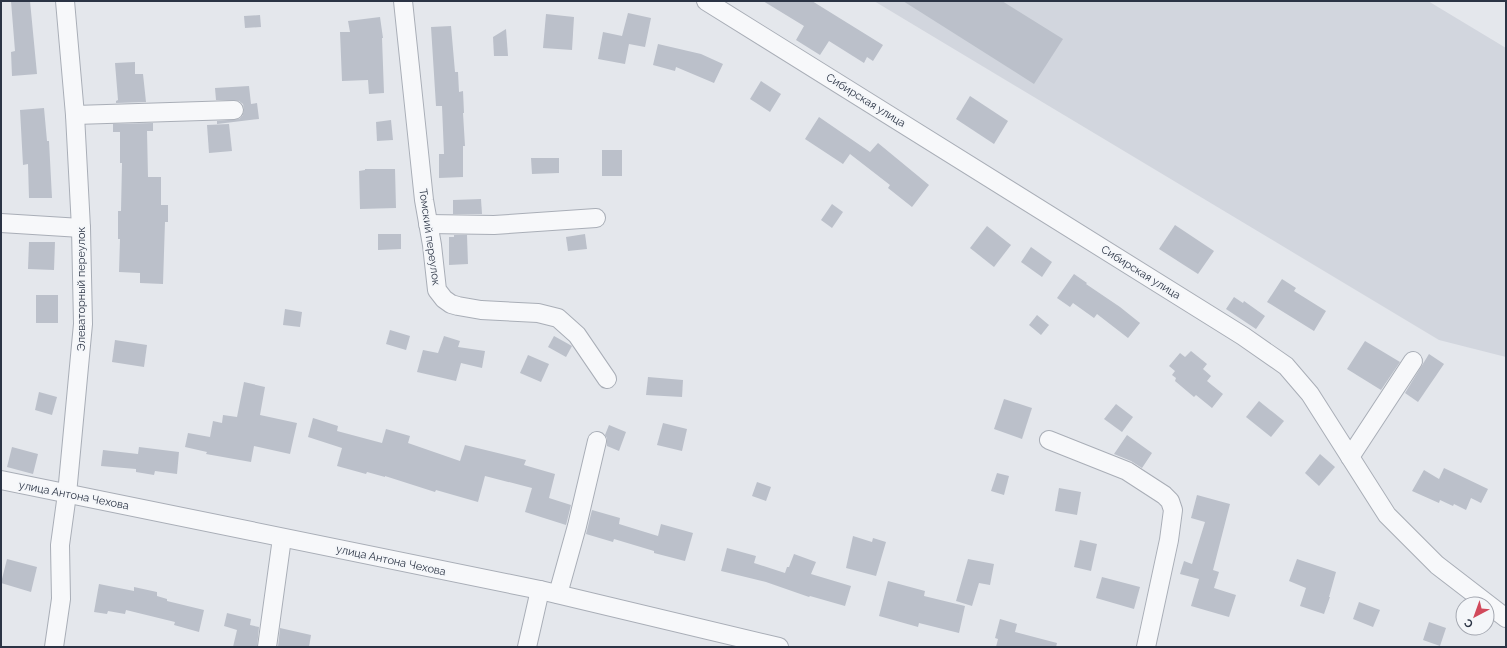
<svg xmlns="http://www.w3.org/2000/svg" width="1507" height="648" font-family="Raleway,sans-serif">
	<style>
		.built { fill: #d2d6de }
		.building { fill: #bbc0ca }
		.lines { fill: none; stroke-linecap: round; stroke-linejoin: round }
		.minor-casing { stroke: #a9aeb7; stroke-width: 20 }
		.minor { stroke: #f7f8fa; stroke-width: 18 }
		.labels { text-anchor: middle; stroke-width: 3.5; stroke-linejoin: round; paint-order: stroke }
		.street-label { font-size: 11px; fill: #2b3445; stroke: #f4f6f9 }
	</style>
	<rect width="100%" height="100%" fill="#e4e7ec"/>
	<path class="built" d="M874 1H1428L1506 48V357L1439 340Z"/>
	<g class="building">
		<path d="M11 1H30L37 74 12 76 11 52 15 51Z"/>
		<path d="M763 1H812L883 45 873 61 867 57 864 63 829 41 820 55 796 40 804 26Z"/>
		<path d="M903 1H1002L1063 39 1034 84Z"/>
		<path d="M628 13 651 18 645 47 629 44 625 64 598 59 603 32 622 36Z"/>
		<path d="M546 14 574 17 572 50 543 48Z"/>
		<path d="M260 15 261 27 245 28 244 16Z"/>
		<path d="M380 17 383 38H382L384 93 369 94 368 80 342 81 340 32H350L348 21Z"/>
		<path d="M451 26 455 72H458L459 92 463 91 464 113H463L465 146H463V177L439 178V154H444L442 106H436L431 27Z"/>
		<path d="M506 29 508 56H494L493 37Z"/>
		<path d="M658 44 701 54 723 64 714 83 676 67 675 71 653 65Z"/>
		<path d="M135 62V74H143L146 102 116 103V101L118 100 115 63Z"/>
		<path d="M761 81 781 94 770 112 750 99Z"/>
		<path d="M249 86 251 104 257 103 259 119 217 124V121L239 119 243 115 244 109 243 104 239 101 216 100 215 88Z"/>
		<path d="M970 96 1008 121 994 144 956 119Z"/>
		<path d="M44 108 47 141H49L52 198H29L28 164 23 165 20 110Z"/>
		<path d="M819 117 870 152 878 143 929 185 912 207 888 188 890 185 850 154 843 164 805 139Z"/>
		<path d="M391 120 393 140 377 141 376 122Z"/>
		<path d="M153 123V131H147L148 177H161V205H168V222H165L163 284 140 283V273L119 272 120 239H118V211H121L122 163H120V132H113V124Z"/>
		<path d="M229 124 232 151 209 153 207 125Z"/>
		<rect x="602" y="150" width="20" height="26"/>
		<path d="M531 158H559V173L532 174Z"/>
		<path d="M365 169H395L396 208 360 209 359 171 365 170Z"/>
		<path d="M481 199 482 214H453V200Z"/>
		<path d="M832 204 843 212 832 228 821 220Z"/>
		<path d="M1175 225 1214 251 1198 274 1159 249Z"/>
		<path d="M987 226 1011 245 994 267 970 248Z"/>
		<path d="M378 234H401V249L378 250Z"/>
		<path d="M585 234 587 249 568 251 566 237Z"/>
		<path d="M454 235H467L468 264 449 265V237H454Z"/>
		<path d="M29 242H55L54 270 28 269Z"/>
		<path d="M1031 247 1052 262 1042 277 1021 262Z"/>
		<path d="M1074 274 1087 283 1086 284 1120 307 1140 323 1128 338 1097 314 1094 318 1073 303 1070 307 1057 298Z"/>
		<path d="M1282 279 1296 288 1294 291 1326 311 1314 331 1267 302Z"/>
		<rect x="36" y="295" width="22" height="28"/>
		<path d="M1234 297 1243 303 1244 301 1265 316 1256 329 1226 309Z"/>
		<path d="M285 309 302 312 300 327 283 325Z"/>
		<path d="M1037 315 1049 325 1041 335 1029 325Z"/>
		<path d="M390 330 410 336 406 350 386 344Z"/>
		<path d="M444 336 460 341 458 347 485 351 482 368 461 363 456 381 417 372 423 350 438 353Z"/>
		<path d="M554 336 572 346 566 357 548 347Z"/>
		<path d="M115 340 147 345 144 367 112 362Z"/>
		<path d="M1365 341 1400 362 1381 390 1347 369Z"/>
		<path d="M1191 351 1207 364 1203 369 1211 376 1207 381 1223 394 1212 408 1196 395 1194 397 1175 381 1176 378 1172 375 1175 371 1169 366 1180 353 1185 357Z"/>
		<path d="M1429 354 1444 364 1418 402 1405 393Z"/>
		<path d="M528 355 549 364 541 382 520 373Z"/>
		<path d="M648 377 683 380 682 397 646 395Z"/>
		<path d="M244 382 265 387 260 415 297 423 290 454 254 446 251 462 206 454 207 452 185 447 188 433 210 437 213 421 222 423 223 415 237 417Z"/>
		<path d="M39 392 57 397 52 415 35 410Z"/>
		<path d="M1004 399 1032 408 1022 439 994 429Z"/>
		<path d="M1259 401 1284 421 1271 437 1246 417Z"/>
		<path d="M1116 404 1133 417 1122 432 1104 419Z"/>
		<path d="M313 418 338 426 337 431 382 443 386 429 410 436 408 443 460 461 465 445 526 460 524 465 555 474 549 498 571 505 566 525 525 512 532 488 485 476 478 502 436 490 435 492 385 476V477L367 472 366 474 337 466 342 448 308 437Z"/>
		<path d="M663 423 687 429 682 451 657 445Z"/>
		<path d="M609 425 626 432 619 451 607 446V438L605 435Z"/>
		<path d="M1127 435 1152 453 1142 468 1131 461 1114 454Z"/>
		<path d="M12 447 38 454 33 474 7 467Z"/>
		<path d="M139 447 179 452 177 474 155 471 154 475 136 472V469L101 466 103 450 138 454Z"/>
		<path d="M1320 454 1335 467 1319 486 1305 473Z"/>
		<path d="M1444 468 1488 489 1481 503 1471 498 1466 510 1454 504 1453 506 1440 500 1439 503 1412 491 1424 470 1439 479Z"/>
		<path d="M997 473 1009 476 1004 495 991 491Z"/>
		<path d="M757 482 771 487 766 501 752 496Z"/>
		<path d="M1059 488 1081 492 1077 515 1055 511Z"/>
		<path d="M1197 495 1230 504 1213 570 1219 572 1214 588 1236 595 1229 617 1191 606 1199 579 1180 574 1184 561 1192 564 1205 522 1191 518Z"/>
		<path d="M592 510 620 518 619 524 658 536 661 524 693 533 685 561 654 553V551L614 539 613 542 586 534Z"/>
		<path d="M853 536 872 542 873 538 886 542 876 576 846 568Z"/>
		<path d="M1080 540 1097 544 1091 571 1074 567Z"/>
		<path d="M727 548 756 556 754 563 785 573 787 567H789L794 554 816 562 811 574 851 586 845 606 810 596 809 597 766 582 721 571Z"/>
		<path d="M7 559 37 567 31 592 1 583Z"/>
		<path d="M968 559 994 564 990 585 979 583 972 606 956 601Z"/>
		<path d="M1297 559 1336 572 1329 597H1330L1324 614 1300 606 1306 588 1289 581Z"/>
		<path d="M1102 577 1140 587 1134 609 1096 598Z"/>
		<path d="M888 581 925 591 924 596 965 606 959 633 919 623 918 627 879 616Z"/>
		<path d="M99 584 134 591V587L157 592V596L167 599V601L204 610 199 632 174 625 175 622 126 610 125 614 108 611 107 614 94 612Z"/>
		<path d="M1359 602 1380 610 1373 627 1353 619Z"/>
		<path d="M227 613 251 619 250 625 259 627 257 647H233L237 630 224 626Z"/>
		<path d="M1000 619 1017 624 1015 632 1057 643 1056 647H996L998 639 995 638Z"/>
		<path d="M1429 622 1446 628 1440 646 1423 640Z"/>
		<path d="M280 628 311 635 309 647H278Z"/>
	</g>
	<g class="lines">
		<defs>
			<g id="minor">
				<path d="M403 1 424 200 432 245 437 290 444 299 451 304 458 306 481 310 538 313 558 318 577 335 607 379"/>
				<path d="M706 1 1243 336 1286 366 1310 394 1387 515 1437 565 1506 618"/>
				<path d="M75 115 234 110"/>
				<path d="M1 223 81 228"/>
				<path d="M428 224 494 225 596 218"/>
				<path d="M1049 440 1127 471 1164 495 1170 501 1173 510 1169 540 1146 647"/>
				<path d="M1350 457 1413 361"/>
				<path d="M1 480 540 590 779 647"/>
				<path d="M558 594 577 526 597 441"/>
				<path d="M54 647 61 599 60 545 67 494 83 324 81 228 75 115 65 1"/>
				<path d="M267 647 282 538"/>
				<path d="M527 647 540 590"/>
			</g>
		</defs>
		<use href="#minor" class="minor-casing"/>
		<use href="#minor" class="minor"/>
	</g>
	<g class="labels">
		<g class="street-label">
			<text transform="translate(866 100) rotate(32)" y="4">Сибирская улица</text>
			<text transform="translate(430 237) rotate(82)" y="4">Томский переулок</text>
			<text transform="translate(1141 272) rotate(32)" y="4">Сибирская улица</text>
			<text transform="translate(81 289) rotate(-90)" y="4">Элеваторный переулок</text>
			<text transform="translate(74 495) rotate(11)" y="4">улица Антона Чехова</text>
			<text transform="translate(391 560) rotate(12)" y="4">улица Антона Чехова</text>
		</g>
	</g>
	<rect width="1507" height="648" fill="none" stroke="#2b3445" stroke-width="4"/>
	<g transform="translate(1475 616) rotate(221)"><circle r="19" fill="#f4f6f9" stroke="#a4a8b1"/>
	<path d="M0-3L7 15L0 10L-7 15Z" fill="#d1495b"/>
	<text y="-6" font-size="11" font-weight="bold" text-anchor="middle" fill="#2b3445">С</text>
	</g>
</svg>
